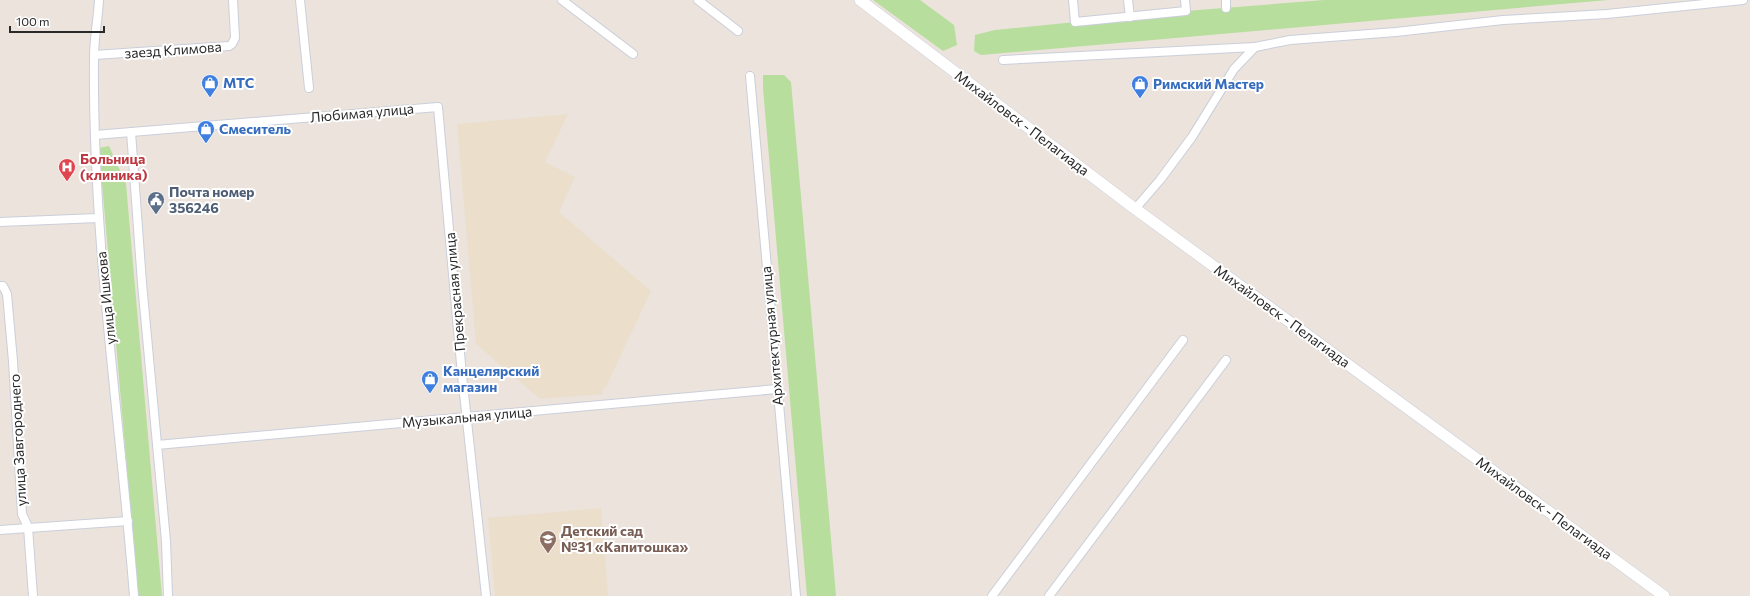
<svg xmlns="http://www.w3.org/2000/svg" width="1750" height="596" font-family="Commissioner,sans-serif">
	<style>
		.education { fill: #ebdfcc }
		.green { fill: #b7de9c }
		.lines { fill: none; stroke-linecap: round; stroke-linejoin: round }
		.street-casing { stroke: #cacfda; stroke-width: 10 }
		.secondary-casing { stroke: #cacfda; stroke-width: 12 }
		.street { stroke: #fff; stroke-width: 8 }
		.secondary { stroke: #fff; stroke-width: 11 }
		.labels { text-anchor: middle; stroke-width: 4; stroke-linejoin: round; paint-order: stroke }
		.street-label { font-size: 14px; fill: #292929; stroke: #fff }
		.shop-label { font-size: 14px; font-weight: bold; fill: #366cbe; stroke: #fff; text-anchor: start }
		.health-label { font-size: 14px; font-weight: bold; fill: #be3a42; stroke: #fff; text-anchor: start }
		.service-label { font-size: 14px; font-weight: bold; fill: #4e5e75; stroke: #fff; text-anchor: start }
		.education-label { font-size: 14px; font-weight: bold; fill: #785e54; stroke: #fff; text-anchor: start }
	</style>
	<rect width="100%" height="100%" fill="#ebe3dc"/>
	<g class="education">
		<path d="M568 114 545 162 575 177 559 212 651 291 606 387 603 388 602 394 540 399 476 344 457 124Z"/>
		<path d="M601 508 608 596H495L488 518Z"/>
	</g>
	<g class="green">
		<path d="M873 0H920L954 25 957 45 943 51Z"/>
		<path d="M1324 0H1608L981 55 974 51 975 35 995 30 1186 11Z"/>
		<path d="M763 75H784L791 82 836 596H807L763 88Z"/>
		<path d="M109 146 126 184 162 596H138L99 148Z"/>
	</g>
	<g class="lines">
		<defs>
			<g id="street">
				<path d="M99 0C98 19 94 38 94 57 92 237 120 417 134 596"/>
				<path d="M300 0 309 88"/>
				<path d="M562 0 633 54"/>
				<path d="M698 0 738 31"/>
				<path d="M1073 0 1075 22 1186 11 1185 0"/>
				<path d="M1128 0 1130 17"/>
				<path d="M1226 0V8"/>
				<path d="M94 55 229 46 232 44 235 38 233 0"/>
				<path d="M1003 60 1255 47"/>
				<path d="M750 76 796 596"/>
				<path d="M131 132 142 283 166 541 168 596"/>
				<path d="M95 135 438 107 462 375 486 596"/>
				<path d="M1135 209 1160 180 1192 137 1234 69 1255 47 1290 40 1396 32 1503 20 1607 14 1743 0"/>
				<path d="M0 222 98 218"/>
				<path d="M0 286H3L7 294 13 361 22 514 28 527 33 596"/>
				<path d="M157 445 777 389"/>
				<path d="M0 530 128 521"/>
				<path d="M992 596 1183 340"/>
				<path d="M1049 596 1226 360"/>
			</g>
			<path id="secondary" d="M860 0 1130 205 1664 596"/>
		</defs>
		<use href="#street" class="street-casing"/>
		<use href="#secondary" class="secondary-casing"/>
		<use href="#street" class="street"/>
		<use href="#secondary" class="secondary"/>
	</g>
	<defs>
		<symbol id="shop-pin" viewBox="-11 -11 22 30"><path d="M0 17L-7.5 6A9.5 9.5 0 1 1 7.5 6Z" fill="#3f7fe0" stroke="#fff"/><path d="M-5-2.5h2.3a2.7 3.5 0 0 1 5.4 0H5L5.5 6h-11ZM-1.5-2.5h3a1.5 2.3 0 0 0-3 0Z" fill="#fff"/></symbol>
		<symbol id="hospital-pin" viewBox="-11 -11 22 30"><path d="M0 17L-7.5 6A9.5 9.5 0 1 1 7.5 6Z" fill="#e0444e" stroke="#fff"/><path d="M-5-5h3v3.5h4V-5h3V5h-3V1.5h-4V5h-3Z" fill="#fff"/></symbol>
		<symbol id="civic-pin" viewBox="-11 -11 22 30"><path d="M0 17L-7.5 6A9.5 9.5 0 1 1 7.5 6Z" fill="#5c6f8a" stroke="#fff"/><path d="M-.6-6.5H3V-4.5H.6V-3L4-1V1h2V6H-6V1h2V-1L-.6-3ZM-1.2 2.5V6h2.4V2.5Z" fill="#fff"/></symbol>
		<symbol id="school-pin" viewBox="-11 -11 22 30"><path d="M0 17L-7.5 6A9.5 9.5 0 1 1 7.5 6Z" fill="#8d6e63" stroke="#fff"/><path d="M0-5L7-2L0 1L-7-2ZM-4 1L0 2.5L4 1V4Q0 6-4 4Z" fill="#fff"/></symbol>
	</defs>
	<g fill-rule="evenodd">
		<use href="#shop-pin" x="200" y="73" width="20" height="27"/>
		<use href="#shop-pin" x="1130" y="74" width="20" height="27"/>
		<use href="#shop-pin" x="196" y="119" width="20" height="27"/>
		<use href="#hospital-pin" x="57" y="157" width="20" height="27"/>
		<use href="#civic-pin" x="146" y="190" width="20" height="27"/>
		<use href="#shop-pin" x="420" y="369" width="20" height="27"/>
		<use href="#school-pin" x="538" y="529" width="20" height="27"/>
	</g>
	<g class="labels">
		<g class="street-label">
			<text transform="translate(173 50) rotate(-4)" y="5">заезд Климова</text>
			<text transform="translate(362 113) rotate(-5)" y="5">Любимая улица</text>
			<text transform="translate(1022 123) rotate(37)" y="5">Михайловск - Пелагиада</text>
			<text transform="translate(455 292) rotate(-95)" y="5">Прекрасная улица</text>
			<text transform="translate(106 298) rotate(-96)" y="5">улица Ишкова</text>
			<text transform="translate(1282 316) rotate(36)" y="5">Михайловск - Пелагиада</text>
			<text transform="translate(772 336) rotate(-95)" y="5">Архитектурная улица</text>
			<text transform="translate(467 417) rotate(-5)" y="5">Музыкальная улица</text>
			<text transform="translate(18 440) rotate(-93)" y="5">улица Завгороднего</text>
			<text transform="translate(1544 508) rotate(36)" y="5">Михайловск - Пелагиада</text>
		</g>
		<g class="shop-label">
			<text x="223" y="88">МТС</text>
			<text x="1153" y="89">Римский Мастер</text>
			<text x="219" y="134">Смеситель</text>
			<text x="443" y="376">Канцелярский<tspan x="443" dy="16">магазин</tspan></text>
		</g>
		<g class="health-label">
			<text x="80" y="164">Больница<tspan x="80" dy="16">(клиника)</tspan></text>
		</g>
		<g class="service-label">
			<text x="169" y="197">Почта номер<tspan x="169" dy="16">356246</tspan></text>
		</g>
		<g class="education-label">
			<text x="561" y="536">Детский сад<tspan x="561" dy="16">№31 «Капитошка»</tspan></text>
		</g>
	</g>
	<path d="M10 26v6h94v-6" fill="none" stroke="#292929" stroke-width="2"/>
	<text x="16" y="26" font-size="12" fill="#292929" stroke="#ffffff" stroke-width="3" paint-order="stroke">100 m</text>
</svg>
